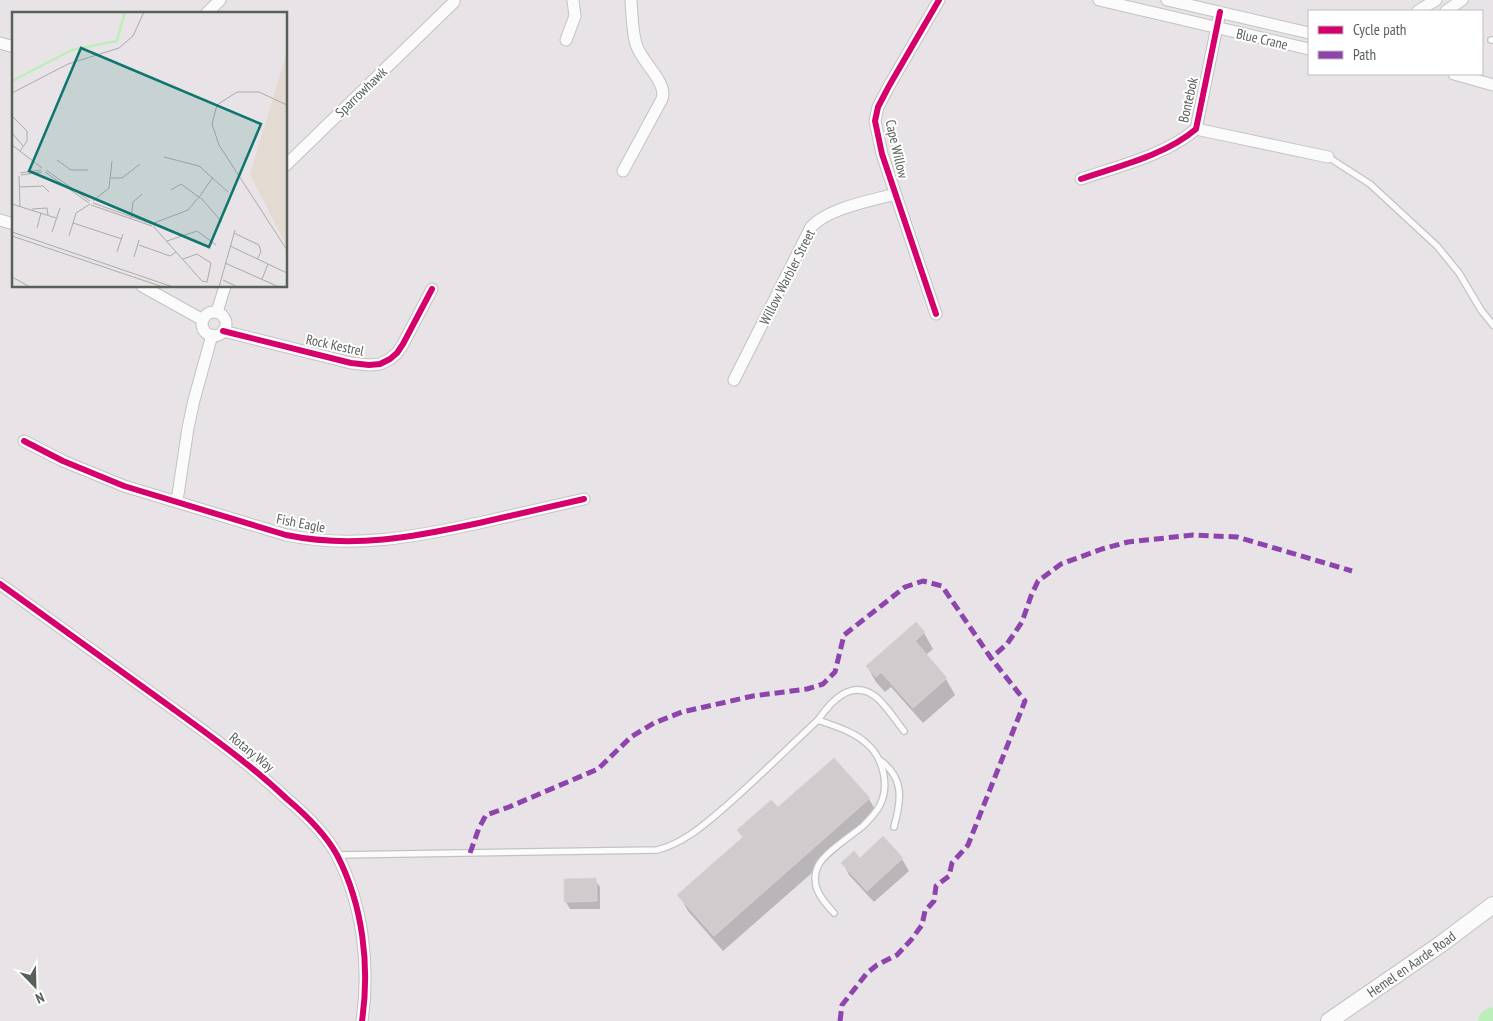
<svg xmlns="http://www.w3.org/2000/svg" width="1493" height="1021" font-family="'PT Sans Narrow',sans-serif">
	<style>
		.shadow { fill: #0003 }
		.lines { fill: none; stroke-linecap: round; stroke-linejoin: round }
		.river { stroke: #beb; stroke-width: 25 }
		.building { fill: #d0ccce; stroke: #d7d2d6 }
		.lane-casing { stroke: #c3c3c3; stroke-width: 8 }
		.street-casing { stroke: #c3c3c3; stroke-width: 13 }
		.secondary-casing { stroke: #c3c3c2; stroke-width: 18 }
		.lane { stroke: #fcfbfb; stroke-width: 5.5 }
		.street { stroke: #fcfbfb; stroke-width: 11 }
		.secondary { stroke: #fcfbfb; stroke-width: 16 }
		.quiet { stroke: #8e44ad; stroke-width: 5; stroke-dasharray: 10 5; stroke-linecap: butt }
		.cycleway-casing { stroke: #fff; stroke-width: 9 }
		.cycleway { stroke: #d6006c; stroke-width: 6 }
		.labels { text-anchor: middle; stroke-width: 4; stroke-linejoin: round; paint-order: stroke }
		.street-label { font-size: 14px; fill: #59605a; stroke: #fff }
		.inset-river { fill: none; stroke: #beb; stroke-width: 2.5 }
		.inset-road { fill: none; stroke: #ababaa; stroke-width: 1 }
		.view { fill: #0f766e; fill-opacity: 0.15; stroke: #0f766e; stroke-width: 2.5 }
		.inset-edge { fill: none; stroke: #59605a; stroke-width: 2.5 }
	</style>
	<rect width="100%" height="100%" fill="#e8e3e6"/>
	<g class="shadow">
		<path d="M916 624 924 633 933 649 926 655 946 679 955 695 923 723 891 687 885 692 876 682 867 666Z"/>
		<path d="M833 760 869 799 878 815 723 951 688 911 679 895 743 838 738 830 778 809Z"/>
		<path d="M883 838 902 859 909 871 874 902 849 875 843 863 860 860Z"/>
		<path d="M595 880 600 887V909H570L566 902Z"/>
	</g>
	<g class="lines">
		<path class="river" d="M1491 1021 1493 1020"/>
	</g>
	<g class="building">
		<path d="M916 622 925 632 915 641 947 678 913 708 881 672 876 677 866 666Z"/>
		<path d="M834 758 870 798 714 936 677 895 743 837 737 830 771 800 778 807Z"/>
		<path d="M883 836 903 858 867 891 841 863 854 851 860 858Z"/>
		<path d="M596 878 597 901 564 902V879Z"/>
	</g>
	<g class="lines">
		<defs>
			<g id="lane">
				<path d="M1491 40H1493"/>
				<path d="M1328 157 1370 184 1437 246 1459 273 1481 310 1493 325"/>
				<path d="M818 720C831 701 852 678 876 697 886 705 895 720 904 731"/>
				<path d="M881 761C905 779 901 801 894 827"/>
				<path d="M336 855 657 850C684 843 704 825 725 807 757 779 787 749 818 720 834 726 853 731 866 743 883 757 890 785 880 805 876 813 869 820 863 826 851 836 824 853 818 866 809 885 822 900 834 913"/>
			</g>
			<g id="street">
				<path d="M1099 0 1309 49"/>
				<path d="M1167 0 1309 33"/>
				<path d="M1418 11 1436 0"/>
				<path d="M1446 11 1462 0"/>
				<path d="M206 14 220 0"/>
				<path d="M566 40 575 16 573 0"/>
				<path d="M0 43 14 47"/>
				<path d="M1454 74 1493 85"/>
				<path d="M1196 129 1328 157"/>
				<path d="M286 165 454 2"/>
				<path d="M623 171 662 99C668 82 641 62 636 44 632 30 632 14 631 0"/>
				<path d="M1081 179C1119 166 1166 155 1196 129L1220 12"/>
				<path d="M0 220 14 224"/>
				<path d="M142 286 203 320"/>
				<path d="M217 312 225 286"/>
				<circle cx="214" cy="324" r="12"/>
				<path d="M936 314 882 154 875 121 878 107 889 86 939 0"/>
				<path d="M223 331 351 363 369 365 380 364 390 359 397 353 403 344 432 289"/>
				<path d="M734 380 811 227C829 208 870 201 895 194"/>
				<path d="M24 441 63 461 124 486 286 535C353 549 414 537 479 523 514 515 549 507 584 499"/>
				<path d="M177 501 188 428 194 400 212 335"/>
				<path d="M0 584C57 625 114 666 172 708 212 737 251 765 287 799 306 815 325 833 337 855 363 905 370 966 362 1021"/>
			</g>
			<g id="secondary">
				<path id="s1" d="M1329 1021 1441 944 1493 905"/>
			</g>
		</defs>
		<use href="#lane" class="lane-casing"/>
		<use href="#street" class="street-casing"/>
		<use href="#secondary" class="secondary-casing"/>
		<use href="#lane" class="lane"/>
		<use href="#street" class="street"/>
		<use href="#secondary" class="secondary"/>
		<g class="quiet">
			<path d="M470 853 479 828 486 815 509 807 598 769 631 737 654 723 682 712 753 696 807 689 823 684 835 672 844 635 905 587 923 581 942 586 991 658 1007 644 1022 622 1031 596 1038 581 1061 564 1102 549 1128 542 1193 535 1237 537 1352 571"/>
			<path d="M840 1021 842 1005 867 973 877 965 897 955 911 940 922 925 925 911 934 901 936 886 949 876 952 863 968 845 1025 701 991 658"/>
		</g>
		<defs>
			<g id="cycleway">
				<path d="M1081 179C1119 166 1166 155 1196 129L1220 12"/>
				<path d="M936 314 882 154 875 121 878 107 889 86 939 0"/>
				<path d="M223 331 351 363 369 365 380 364 390 359 397 353 403 344 432 289"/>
				<path d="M24 441 63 461 124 486 286 535C353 549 414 537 479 523 514 515 549 507 584 499"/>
				<path d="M0 584C57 625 114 666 172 708 212 737 251 765 287 799 306 815 325 833 337 855 363 905 370 966 362 1021"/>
			</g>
		</defs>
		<use href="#cycleway" class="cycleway-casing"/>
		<use href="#cycleway" class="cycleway"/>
	</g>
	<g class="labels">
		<g class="street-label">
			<text transform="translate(1262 39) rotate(13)" y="5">Blue Crane</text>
			<text transform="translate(361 92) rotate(-44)" y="5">Sparrowhawk</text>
			<text transform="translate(1188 100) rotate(-77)" y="5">Bontebok</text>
			<text transform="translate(897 149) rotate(77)" y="5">Cape Willow</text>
			<text transform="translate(787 277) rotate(-63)" y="5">Willow Warbler Street</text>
			<text transform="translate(335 345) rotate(12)" y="5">Rock Kestrel</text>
			<text transform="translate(301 523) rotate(11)" y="5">Fish Eagle</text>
			<text transform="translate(252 752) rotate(39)" y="5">Rotary Way</text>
			<text dy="5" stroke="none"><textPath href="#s1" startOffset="100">Hemel en Aarde Road</textPath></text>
		</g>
	</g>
	<g transform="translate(12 12)">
		<rect width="275" height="275" fill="#e8e3e6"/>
		<path d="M275 40V235L238 162Z" fill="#e3dad1"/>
		<path class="inset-river" d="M0 69 60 38 105 29 113 0"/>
		<path class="inset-road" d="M0 81 56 52 107 36 121 24 132 0M275 93 247 80H225L205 93 200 112 207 133 275 238M0 104 15 119V129L8 139M0 121 11 134M0 133 30 156M152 145 187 154 216 180M45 148 59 158H76M34 158 78 189M33 160 77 191M8 161 29 158M9 163 30 160M7 164 8 195M99 166H110L128 152M7 175 31 174 37 180M159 178 169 172 188 186 187 184M188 184 201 165M189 186 210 210M81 189 97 176 100 149M81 191 140 212M0 192 44 206M79 193 140 214M20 197 35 196 36 203M119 206 121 190 130 182M61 211 110 227M142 211 176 198 186 186M141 214 190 269 195 270 199 251 185 242 171 247M25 216 29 201M0 220 161 275M40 220 48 196M222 221 247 233 249 240 245 247M0 224 151 275M57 224 64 201 78 192M155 229 185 219 204 233M127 233 158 244 164 240M218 234 275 261M105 240 111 222M122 245 127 228M213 251 267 275M0 265 18 275M250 267 256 252M211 268 226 275M207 275 223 218"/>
		<path class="view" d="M69 36 249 112 197 235 17 159Z"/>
		<rect width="275" height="275" class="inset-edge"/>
	</g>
	<rect x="1308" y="10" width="175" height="65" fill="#ffffff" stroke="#bdbfbd"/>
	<rect x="1318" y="26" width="25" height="8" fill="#d6006c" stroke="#bdbfbd"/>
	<text x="1353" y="35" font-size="15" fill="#59605a">Cycle path</text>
	<rect x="1318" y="51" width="25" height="8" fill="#8e44ad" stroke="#bdbfbd"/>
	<text x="1353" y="60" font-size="15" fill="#59605a">Path</text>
	<g transform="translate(35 986) rotate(157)" stroke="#ffffff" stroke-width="4" paint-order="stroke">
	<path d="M0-4L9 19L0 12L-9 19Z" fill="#59605a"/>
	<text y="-8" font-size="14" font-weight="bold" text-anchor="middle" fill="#59605a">N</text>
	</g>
</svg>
